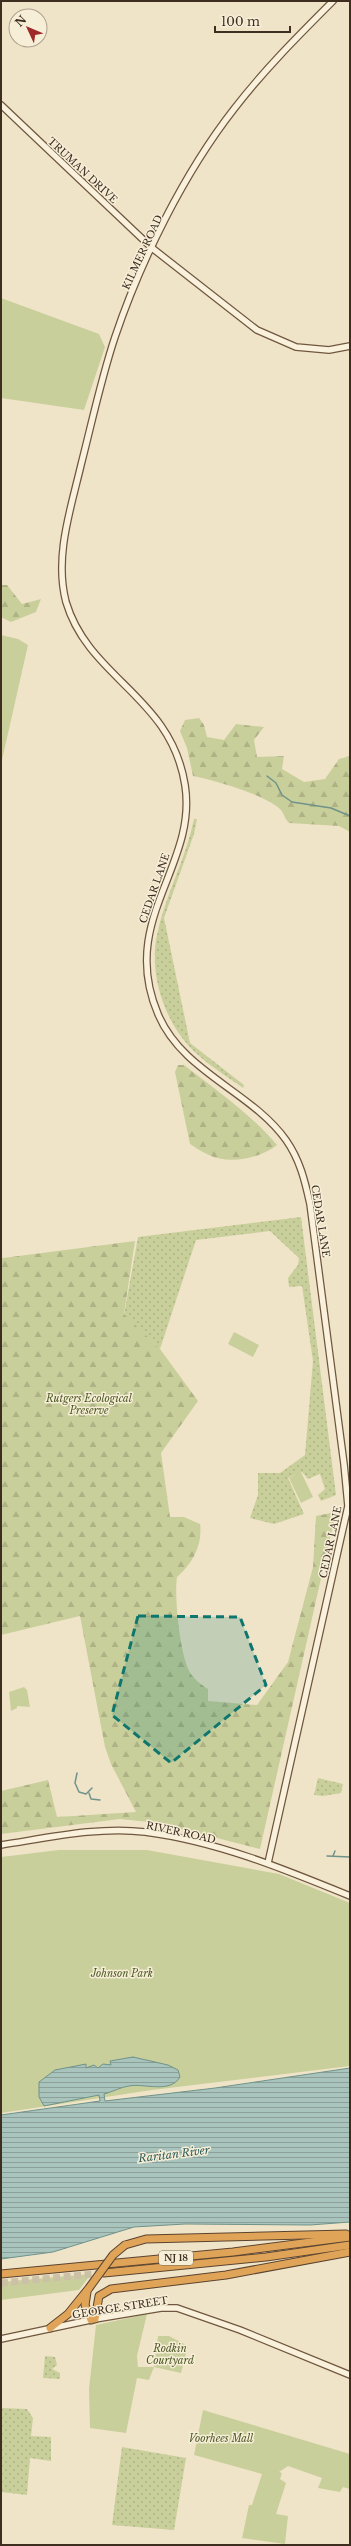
<svg xmlns="http://www.w3.org/2000/svg" width="351" height="2546" font-family="'Libre Baskerville',serif">
	<style>
		.grass { fill: url(#grass-dots) }
		.forest { fill: url(#forest-firs) }
		.park { fill: #c9cf9b }
		.water { fill: url(#water-rules); stroke: #6f938a }
		.lines { fill: none; stroke-linecap: round; stroke-linejoin: round }
		.stream { stroke: #6f938a; stroke-width: 1.5 }
		.highway-tunnel { stroke: #ccc0a6; stroke-width: 7; stroke-dasharray: 7 3.5; stroke-linecap: butt }
		.secondary-casing { stroke: #6f573f; stroke-width: 8 }
		.highway-casing { stroke: #5b4430; stroke-width: 9 }
		.secondary { stroke: #faf1dc; stroke-width: 5.5 }
		.highway { stroke: #e0a458; stroke-width: 7 }
		.highway-bridge-casing { stroke: #5b4430; stroke-width: 9; stroke-linecap: butt }
		.highway-bridge { stroke: #e0a458; stroke-width: 7 }
		.marked { fill: #0f766e; fill-opacity: 0.2; stroke: #0f766e; stroke-width: 3; stroke-dasharray: 8 5; stroke-linejoin: round }
		.labels { text-anchor: middle; stroke-width: 3; stroke-linejoin: round; paint-order: stroke }
		.shield { fill: #f7eed8; stroke: #756857; stroke-width: 1 }
		.shield-label { font-size: 9px; font-weight: bold; fill: #3d2e20 }
		.street-label { font-size: 10px; fill: #3d2e20; stroke: #f7eed8 }
		.park-label { font-size: 10px; font-style: italic; fill: #4d5a26; stroke: #f7eed8 }
		.water-label { font-size: 11px; font-style: italic; fill: #2f5d5a; stroke: #f7eed8 }
	</style>
	<defs>
		<pattern id="grass-dots" width="8" height="8" patternUnits="userSpaceOnUse"><rect width="8" height="8" fill="#c9cf9b"/><path d="M2 2h.1M6 6h.1" fill="none" stroke="#aeb285" stroke-width="1.8" stroke-linecap="round"/></pattern>
		<pattern id="forest-firs" width="22" height="20" patternUnits="userSpaceOnUse"><rect width="22" height="20" fill="#c9cf9b"/><path d="M5 1l3.5 6h-7zM16 11l3.5 6h-7z" fill="#aeb285"/></pattern>
		<pattern id="water-rules" width="6" height="5" patternUnits="userSpaceOnUse"><rect width="6" height="5" fill="#a9c4bc"/><path d="M0 2.5h6" fill="none" stroke="#8ba098"/></pattern>
	</defs>
	<rect width="100%" height="100%" fill="#f0e4c8"/>
	<g class="grass">
		<path d="M194 819H197L194 834 164 918 190 1043 244 1085 243 1088C225 1075 203 1062 188 1045 163 1017 149 972 157 935 165 895 186 859 194 819Z"/>
		<path d="M301 1217 336 1495 321 1501 318 1495 325 1489 320 1474 308 1479 302 1472 288 1478 304 1514 274 1524 250 1518 258 1495V1473H280L305 1455 313 1361 302 1286 289 1287 288 1278 298 1265 299 1258 270 1231 196 1240 160 1349 124 1315 138 1237Z"/>
		<path d="M318 1778 343 1784 341 1793 323 1796 314 1795Z"/>
		<path d="M45 2356 55 2357 57 2365 52 2369 60 2373V2379L43 2378Z"/>
		<path d="M1 2408 27 2409 33 2418 31 2436 51 2437V2461L30 2458 27 2495 1 2492Z"/>
		<path d="M122 2447 186 2458 174 2530 112 2525Z"/>
	</g>
	<g class="forest">
		<path d="M1 585H7L22 604 41 599 36 612 11 622 1 617Z"/>
		<path d="M199 718 204 725 207 737 224 740 236 724 264 727 254 740 257 757 284 756 282 769 304 782 325 779 339 759 350 756V832L339 826 289 823C285 819 284 814 281 810 267 795 213 780 193 776L187 748 180 731 185 720Z"/>
		<path d="M178 1065H184C216 1090 251 1114 277 1145 261 1158 229 1165 209 1155 202 1152 196 1148 190 1144L175 1072Z"/>
		<path d="M135 1241 124 1314 160 1349 198 1401 161 1453 170 1517H184L200 1524C203 1545 192 1564 177 1577 174 1596 180 1659 191 1674 196 1681 202 1685 208 1689V1701L257 1705 288 1662 313 1567 316 1516 336 1512 260 1849 158 1823 120 1819 1 1834V1791L48 1780 57 1817 136 1812 111 1764 105 1747 80 1616 1 1635V1257L3 1258Z"/>
	</g>
	<g class="park">
		<path d="M1 298 99 334 105 347 84 410 1 398Z"/>
		<path d="M1 635 18 639 28 645 2 760Z"/>
		<path d="M234 1332 259 1345 253 1357 228 1344Z"/>
		<path d="M301 1472 313 1497 301 1503 289 1478Z"/>
		<path d="M24 1687 27 1690 30 1707 17 1706V1708L11 1711 9 1692Z"/>
		<path d="M59 1850H147L279 1874 350 1903V2066L152 2090 1 2113V1857Z"/>
		<path d="M91 2274 79 2290 1 2300V2282Z"/>
		<path d="M147 2314 137 2356 138 2367H154L158 2336H169L188 2346 181 2373 154 2367 149 2380 137 2378 126 2433 90 2428 89 2389 96 2325Z"/>
		<path d="M203 2410 350 2454V2489L343 2487 340 2492 318 2488 322 2478 288 2466 279 2472 282 2473 280 2479 286 2483 276 2514 288 2516 285 2544 242 2538 249 2505H252L262 2474 194 2455Z"/>
	</g>
	<path class="water" d="M133 2057 168 2065 178 2070 180 2077C170 2094 144 2083 129 2086 121 2087 112 2092 104 2094L105 2101 215 2088 350 2068V2222L310 2225 185 2224 134 2227 53 2252 1 2259V2115L100 2101 99 2095 44 2106 39 2097V2082L55 2070 86 2064V2068L94 2065 98 2068 103 2064 111 2065 110 2061Z"/>
	<g class="lines">
		<g class="stream">
			<path d="M267 776 276 783 282 795 292 802 331 808 350 816"/>
			<path d="M77 1773 75 1783 79 1792 86 1794 92 1788"/>
			<path d="M89 1793 91 1799 100 1800"/>
			<path d="M327 1856 350 1857"/>
			<path d="M333 1856 335 1851"/>
		</g>
		<path class="highway-tunnel" d="M1 2283 104 2273"/>
		<defs>
			<g id="secondary">
				<path d="M1 105 152 248 257 330 296 347 329 350 350 346"/>
				<path d="M1 1845C47 1838 99 1826 145 1832 216 1841 284 1869 350 1896"/>
				<path d="M268 1863 348 1506 344 1464 310 1204C305 1181 300 1160 286 1140 251 1091 182 1072 158 1014 118 920 198 866 185 785 171 696 89 679 66 602 54 557 71 508 81 465 92 422 101 379 115 337 141 260 184 173 234 109 264 70 298 36 333 1"/>
				<path d="M1 2339 95 2319 161 2308H177L240 2330 350 2375"/>
			</g>
			<g id="highway">
				<path d="M125 2245 146 2239 346 2234"/>
				<path d="M104 2273 266 2257 350 2245"/>
				<path d="M1 2274 233 2252 350 2237"/>
				<path d="M87 2292 85 2305 91 2320"/>
				<path d="M95 2319 99 2296 111 2289 226 2275 350 2252"/>
				<path d="M50 2328 68 2314 89 2288"/>
			</g>
		</defs>
		<use href="#secondary" class="secondary-casing"/>
		<use href="#highway" class="highway-casing"/>
		<use href="#secondary" class="secondary"/>
		<use href="#highway" class="highway"/>
		<defs>
			<path id="highway-bridge" d="M89 2288 113 2255 125 2245"/>
		</defs>
		<use href="#highway-bridge" class="highway-bridge-casing"/>
		<use href="#highway-bridge" class="highway-bridge"/>
	</g>
	<path class="marked" d="M138 1616 240 1617 266 1685 171 1763 112 1715Z"/>
	<g class="labels">
		<rect class="shield" x="159" y="2251" width="34" height="14" rx="3"/>
		<g class="shield-label">
			<text x="176" y="2261">NJ 18</text>
		</g>
		<g class="street-label">
			<text transform="translate(83 170) rotate(43)" y="4">TRUMAN DRIVE</text>
			<text transform="translate(142 252) rotate(-65)" y="4">KILMER ROAD</text>
			<text transform="translate(154 888) rotate(-71)" y="4">CEDAR LANE</text>
			<text transform="translate(321 1221) rotate(81)" y="4">CEDAR LANE</text>
			<text transform="translate(330 1542) rotate(-78)" y="4">CEDAR LANE</text>
			<text transform="translate(181 1832) rotate(12)" y="4">RIVER ROAD</text>
			<text transform="translate(120 2307) rotate(-9)" y="4">GEORGE STREET</text>
		</g>
		<g class="park-label">
			<text x="89" y="1402">Rutgers Ecological<tspan x="89" dy="12">Preserve</tspan></text>
			<text x="122" y="1977">Johnson Park</text>
			<text x="170" y="2352">Rodkin<tspan x="170" dy="12">Courtyard</tspan></text>
			<text x="221" y="2442">Voorhees Mall</text>
		</g>
		<g class="water-label">
			<text transform="translate(174 2154) rotate(-7)" y="4">Raritan River</text>
		</g>
	</g>
	<rect width="351" height="2546" fill="none" stroke="#3d2e20" stroke-width="4"/>
	<g transform="translate(28 28) rotate(314)"><circle r="19" fill="#f7eed8" stroke="#ada18e"/>
	<path d="M0-3L7 15L0 10L-7 15Z" fill="#9e2a2b"/>
	<text y="-6" font-size="11" font-weight="bold" text-anchor="middle" fill="#3d2e20">N</text>
	</g>
	<path d="M215 26v6h75v-6" fill="none" stroke="#3d2e20" stroke-width="2"/>
	<text x="221" y="26" font-size="12" fill="#3d2e20" stroke="#f7eed8" stroke-width="3" paint-order="stroke">100 m</text>
</svg>
